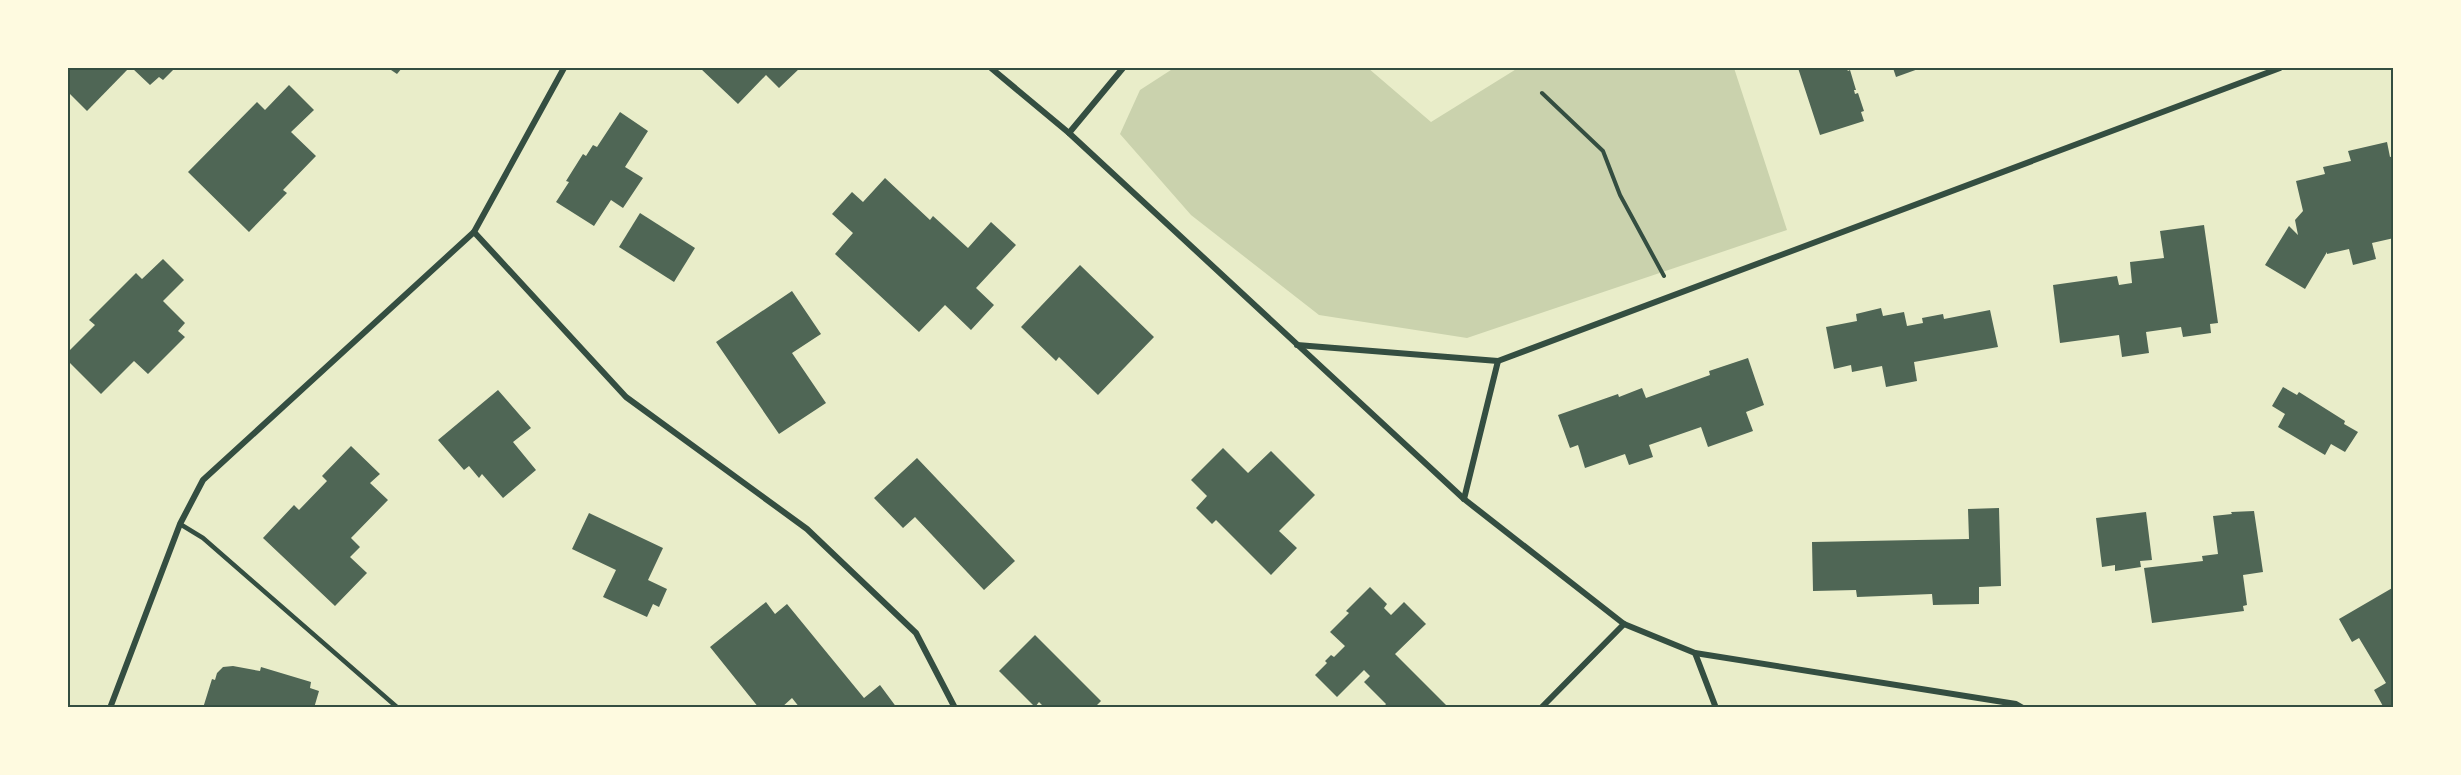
<svg xmlns="http://www.w3.org/2000/svg" width="2461" height="775" font-family="Jost,sans-serif">
	<style>
		.green { fill: #cad2ad }
		.building { fill: #4f6655 }
		.lines { fill: none; stroke-linecap: round; stroke-linejoin: round }
		.path { stroke: #344e41; stroke-width: 4 }
		.service { stroke: #344e41; stroke-width: 4.5 }
		.minor { stroke: #344e41; stroke-width: 6 }
		.neatline { fill: none; stroke: #344e41; stroke-width: 2 }
	</style>
	<rect width="100%" height="100%" fill="#e9edc9"/>
	<path class="green" d="M1174 68H1368L1431 122 1518 68H1734L1787 230 1467 338 1319 315 1191 215 1120 134 1140 90Z"/>
	<g class="building">
		<path d="M68 68H129L87 111 68 92Z"/>
		<path d="M132 68H175L163 80 159 77 150 85Z"/>
		<path d="M388 68H402L397 74Z"/>
		<path d="M700 68H800L779 88 766 75 738 104Z"/>
		<path d="M1798 68H1846L1848 71 1850 70 1856 90H1854L1855 94 1858 93 1864 111 1861 112 1864 121 1820 135Z"/>
		<path d="M1893 68H1921L1896 77Z"/>
		<path d="M289 85 314 110 291 132 316 156 283 190 287 193 249 232 188 172 257 102 265 110Z"/>
		<path d="M620 112 648 131 625 167 643 178 623 208 611 200 594 226 556 202 569 182 566 181 583 154 586 156 593 145 597 147Z"/>
		<path d="M2387 142 2390 157 2394 156V238L2372 243 2376 259 2353 265 2349 249 2327 254V252L2305 289 2265 265 2289 226 2298 235 2295 220 2303 211 2296 181 2325 174 2323 167 2351 161 2348 151Z"/>
		<path d="M885 178 930 220 933 216 968 248 991 222 1016 245 976 288 994 305 971 330 945 305 919 332 835 254 853 233 832 214 852 192 863 202Z"/>
		<path d="M640 213 695 248 674 282 619 247Z"/>
		<path d="M2204 225 2218 323 2210 324 2211 333 2183 337 2181 327 2146 332 2149 353 2122 357 2119 335 2060 343 2053 285 2117 276 2119 285 2132 283 2130 262 2164 258 2160 231Z"/>
		<path d="M163 259 184 280 163 301 185 323 178 331 185 337 148 374 134 361 101 394 68 361V352L95 325 89 320 136 273 142 279Z"/>
		<path d="M1080 265 1154 337 1098 395 1059 357 1056 361 1021 327Z"/>
		<path d="M792 291 821 334 792 353 826 403 779 434 716 342Z"/>
		<path d="M1881 308 1883 316 1904 312 1907 326 1923 323 1922 318 1943 314 1944 319 1990 310 1998 347 1914 362 1917 381 1886 387 1882 366 1852 372 1851 365 1834 369 1826 327 1857 321 1856 314Z"/>
		<path d="M1748 358 1764 405 1746 412 1753 431 1708 447 1701 427 1649 445 1653 457 1629 465 1625 454 1585 468 1578 445 1570 448 1558 415 1618 394 1619 397 1642 388 1646 398 1710 375 1709 371Z"/>
		<path d="M2283 387 2297 395 2299 392 2345 421 2344 424 2358 432 2345 452 2331 444 2325 455 2278 427 2285 414 2272 406Z"/>
		<path d="M498 390 531 428 513 442 536 470 503 498 482 474 479 478 469 466 464 470 438 440Z"/>
		<path d="M351 446 380 474 370 483 388 500 351 538 360 547 350 557 367 573 335 606 263 538 294 505 299 510 327 481 322 476Z"/>
		<path d="M1223 448 1248 473 1271 451 1315 495 1279 531 1297 548 1271 575 1216 520 1212 524 1196 508 1207 496 1191 480Z"/>
		<path d="M917 458 1015 561 984 590 915 517 903 528 874 498Z"/>
		<path d="M1999 508 2001 586 1979 587V604L1933 605 1932 594 1857 597 1856 590 1813 591 1812 542 1969 539 1968 509Z"/>
		<path d="M2254 511 2263 572 2243 575 2247 605 2243 606 2244 611 2152 623 2144 568 2203 561 2202 556 2218 554 2213 516 2232 514 2231 512Z"/>
		<path d="M2146 512 2152 560 2140 561 2141 567 2115 571V565L2102 567 2096 518Z"/>
		<path d="M589 513 663 548 648 580 667 589 659 607 653 604 647 617 603 597 616 570 572 549Z"/>
		<path d="M1370 587 1387 604 1384 608 1391 615 1404 602 1426 624 1395 654 1446 705 1444 708H1383L1386 704 1364 682 1370 676 1364 670 1337 697 1315 675 1327 663 1325 661 1331 655 1334 657 1345 646 1330 632 1349 613 1346 611Z"/>
		<path d="M2394 587V708H2384L2374 690 2386 683 2359 638 2352 642 2339 619Z"/>
		<path d="M766 602 775 614 787 604 864 698 880 685 897 708H800L792 698 781 708H759L710 647Z"/>
		<path d="M1035 635 1101 701 1094 708H1045L1039 702 1035 707 999 671Z"/>
		<path d="M233 666 260 671 261 667 311 682 310 688 319 691 314 708H203L212 679 215 680 217 673 223 667Z"/>
	</g>
	<g class="lines">
		<path class="path" d="M1542 93 1603 151 1620 195 1664 276"/>
		<path class="service" d="M180 524 203 538 398 708"/>
		<g class="minor">
			<path d="M991 68 1069 133 1464 499 1624 624 1695 653 2016 704 2023 708"/>
			<path d="M1069 133 1123 68"/>
			<path d="M474 232 626 397 807 529 916 633 955 708"/>
			<path d="M1297 345 1498 361 2280 68"/>
			<path d="M1464 499 1498 361"/>
			<path d="M1695 653 1716 708"/>
			<path d="M110 708 180 524 203 480 474 232 564 68"/>
			<path d="M1541 708 1624 624"/>
		</g>
	</g>
	<rect width="2461" height="775" fill="none" stroke="#fefae0" stroke-width="138"/>
	<rect x="69" y="69" width="2323" height="637" class="neatline"/>
</svg>
